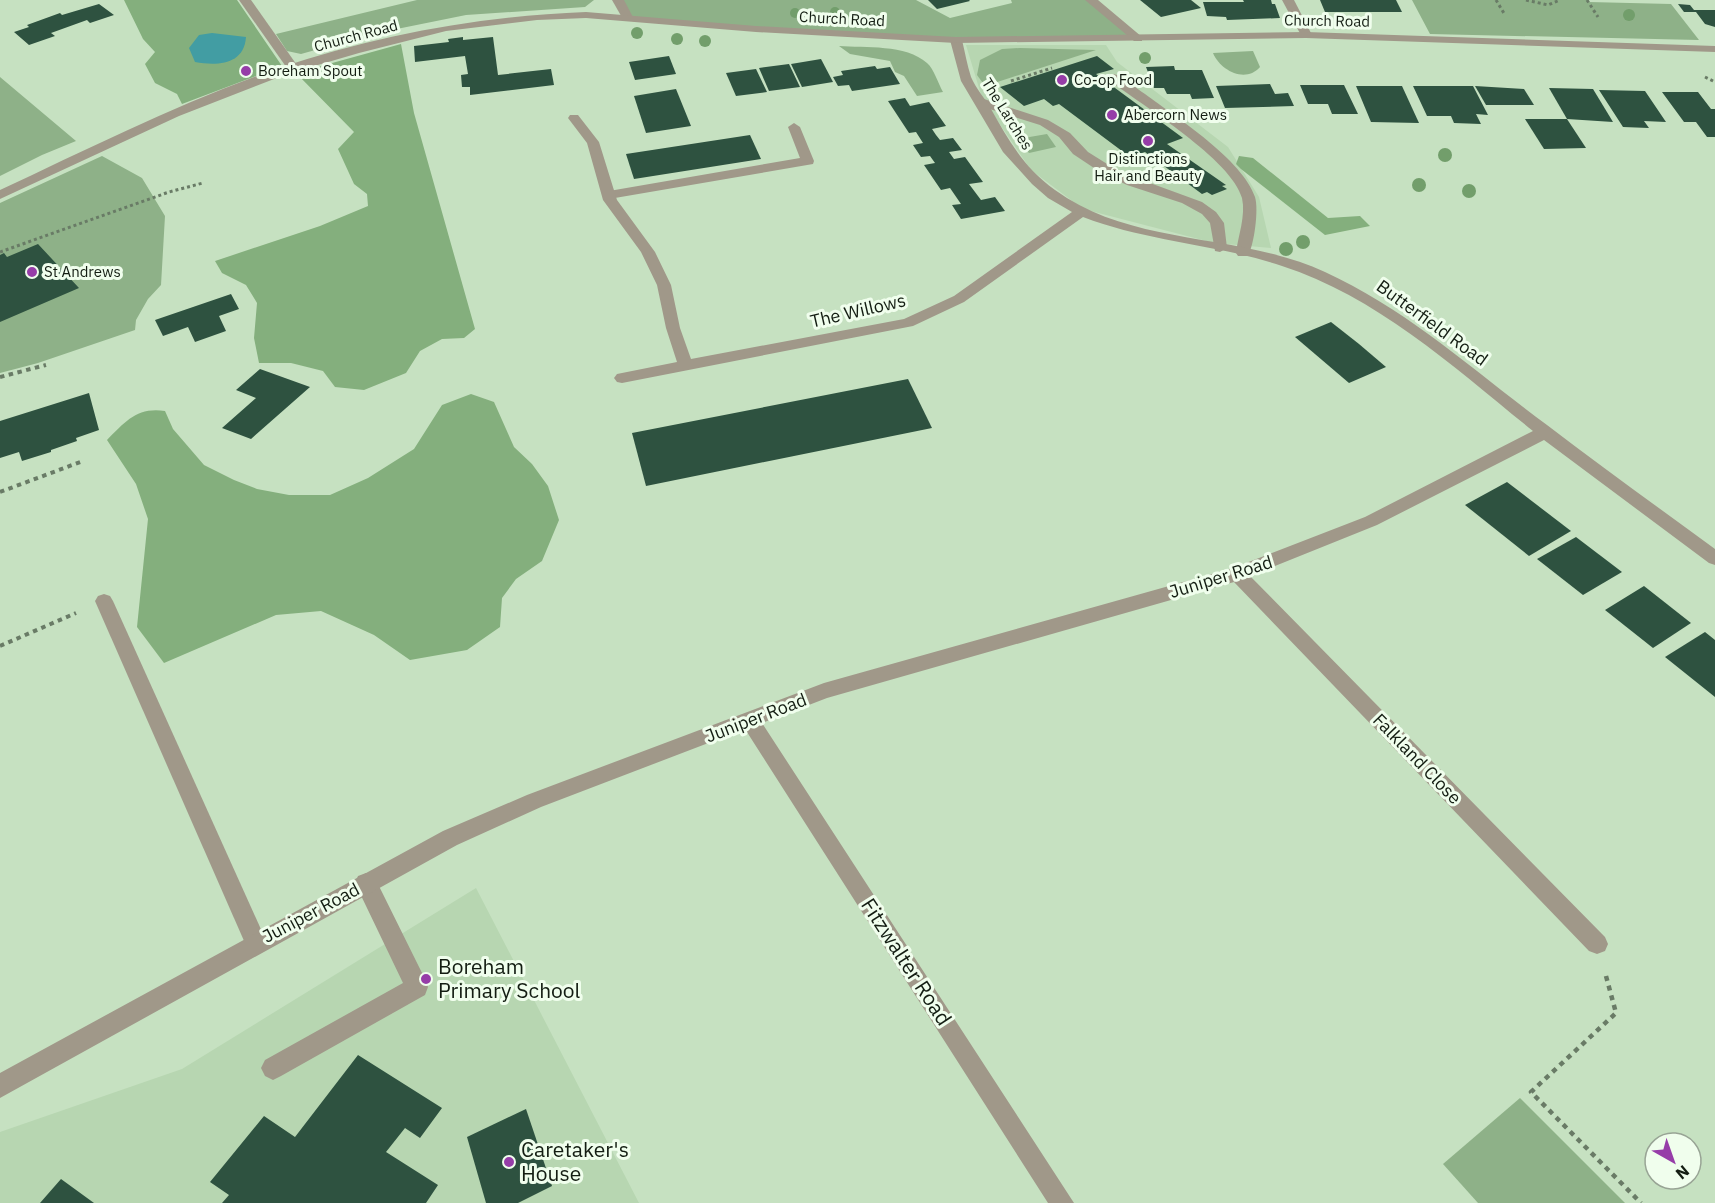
<svg xmlns="http://www.w3.org/2000/svg" width="1715" height="1203" font-family="'IBM Plex Sans',sans-serif">
	<style>
		.built { fill: #b7d6b1 }
		.green { fill: #8eb188 }
		.forest { fill: #84af7d }
		.water { fill: #429da3 }
		.building { fill: #2e5240 }
		.lines { fill: none; stroke-linecap: round; stroke-linejoin: round }
		.path-far2 { stroke: #697b66; stroke-width: 3; stroke-dasharray: 3 3; stroke-linecap: butt }
		.path-far1 { stroke: #697b66; stroke-width: 4; stroke-dasharray: 4.5 4.5; stroke-linecap: butt }
		.path { stroke: #697b66; stroke-width: 4.5; stroke-dasharray: 5 5; stroke-linecap: butt }
		.service { fill: #a09889; fill-rule: evenodd }
		.minor { fill: #a09889; fill-rule: evenodd }
		.tertiary { fill: #a09889; fill-rule: evenodd }
		.tree { fill: #729e6b }
		.poi-dot { fill: #963da8; stroke: #f0feed; stroke-width: 2 }
		.labels { text-anchor: middle; stroke-width: 6; stroke-linejoin: round; paint-order: stroke }
		.far-street-label { font-size: 15px; fill: #131d12; stroke: #f0feed }
		.far-poi-label { font-size: 15px; fill: #131d12; stroke: #f0feed; text-anchor: start }
		.street-label { font-size: 18px; fill: #131d12; stroke: #f0feed }
		.near-street-label { font-size: 21px; fill: #131d12; stroke: #f0feed }
		.near-poi-label { font-size: 21px; fill: #131d12; stroke: #f0feed; text-anchor: start }
	</style>
	<rect width="100%" height="100%" fill="#c6e1c1"/>
	<g class="built">
		<path d="M966 45H1106L1117 62 1228 147 1259 197 1271 248 1214 243 1083 209 1031 170 982 98Z"/>
		<path d="M476 888 639 1203H0V1132L182 1069Z"/>
	</g>
	<g class="green">
		<path d="M417 0H594L585 7 466 15 372 34 301 54 287 51 276 34Z"/>
		<path d="M618 0H916L950 18 1012 3 1011 0H1091L1138 39 956 40 628 19Z"/>
		<path d="M1412 0H1587L1589 2 1671 4 1699 40 1430 34Z"/>
		<path d="M839 46C865 48 906 44 927 63 934 69 938 83 943 92L917 96 904 76 895 72 890 61 850 54Z"/>
		<path d="M1020 48 1096 50 985 86 977 75 980 60 1002 49Z"/>
		<path d="M1253 51 1260 67C1245 84 1220 70 1213 53Z"/>
		<path d="M0 77 76 141 42 155 0 176Z"/>
		<path d="M1047 134 1056 147 1029 153 1018 139Z"/>
		<path d="M102 156 142 178 165 216 161 285 148 299 136 320 135 330 38 363 0 373V203Z"/>
		<path d="M1520 1098 1625 1203H1478L1443 1164Z"/>
	</g>
	<g class="forest">
		<path d="M124 0H237L282 66 182 104 177 94 155 83 145 64 155 52 143 39Z"/>
		<path d="M401 44 414 113 475 329 464 338 442 339 420 351 406 373 364 390 335 387 323 371 291 363H259L254 338 257 303 246 285 222 273 215 261 320 226 368 206 367 194 354 184 338 149 354 132 296 73Z"/>
		<path d="M1239 156 1253 158 1328 218 1360 216 1370 226 1325 235 1241 169 1236 164Z"/>
		<path d="M471 394 494 402 514 447 532 464 548 486 559 520 542 561 516 579 502 598 500 627 467 650 410 660 374 635 321 611 276 615 164 663 137 627 148 519 136 484 107 440C126 421 137 407 165 411L173 429 204 465 234 480 257 489 289 495H330L368 478 414 449 442 405Z"/>
	</g>
	<path class="water" d="M212 33 246 37C244 65 217 66 195 62L189 48 199 35Z"/>
	<g class="building">
		<path d="M928 0H969L970 1 937 9Z"/>
		<path d="M1140 0H1191L1201 8 1161 17Z"/>
		<path d="M1243 0H1271L1272 4H1275L1280 18 1227 20 1226 17 1207 16 1203 2H1244Z"/>
		<path d="M1320 0H1396L1402 12H1325Z"/>
		<path d="M99 4 114 15 90 23 87 20 51 33 55 36 29 45 14 32 29 27 27 25 60 13 62 15Z"/>
		<path d="M1678 4 1690 5 1694 10H1715V27L1705 24 1696 12H1684Z"/>
		<path d="M463 37V40L493 37 498 75 551 69 554 85 470 95V87H462L461 75 468 74 465 56 415 62 414 46 449 42 448 39Z"/>
		<path d="M669 56 676 74 635 80 629 62Z"/>
		<path d="M1097 56 1114 69 1096 74 1183 138 1167 144 1226 185 1222 186 1227 189 1212 195 1207 192 1202 194 1145 152 1130 157 1059 104 1053 106 1044 99 1024 106 1000 87Z"/>
		<path d="M821 59 833 82 802 87 791 64Z"/>
		<path d="M789 64 800 87 769 91 759 68Z"/>
		<path d="M875 66 877 69 890 67 900 84 852 91 849 85 838 86 833 77 843 75 841 71Z"/>
		<path d="M1174 66 1175 70H1202L1214 98 1192 99 1190 94H1167L1164 88H1154L1146 67Z"/>
		<path d="M756 69 767 92 736 96 726 73Z"/>
		<path d="M1270 84 1275 94 1288 93 1294 106 1225 108 1216 86Z"/>
		<path d="M1300 85H1344L1358 114H1332L1328 104H1308Z"/>
		<path d="M1356 86H1402L1419 123 1371 122Z"/>
		<path d="M1413 86H1473L1488 115 1476 114 1481 124 1454 123 1451 116H1427Z"/>
		<path d="M1475 86 1524 89 1534 105H1486Z"/>
		<path d="M1549 88 1593 89 1613 122 1567 119Z"/>
		<path d="M676 89 691 126 646 133 634 96Z"/>
		<path d="M1599 90 1645 91 1666 122 1644 121 1649 128 1623 127Z"/>
		<path d="M1662 92H1698L1711 109H1715V137H1707L1696 122H1684Z"/>
		<path d="M905 98 910 106 929 102 946 126 932 129 936 135 940 140 953 138 962 150 949 152 954 159 965 157 983 182 969 184 981 200 995 197 1005 211 961 219 952 205 961 204 950 188 941 190 924 165 935 163 930 156 921 157 913 145 923 143 916 132 909 133 888 101Z"/>
		<path d="M1525 119H1567L1586 148 1544 149Z"/>
		<path d="M750 135 761 159 634 179 626 154Z"/>
		<path d="M38 244 79 288 0 322V255L4 253 7 257Z"/>
		<path d="M231 294 239 309 219 316 226 331 195 342 188 327 163 336 155 320Z"/>
		<path d="M1331 322 1359 344 1386 367 1349 383 1295 337Z"/>
		<path d="M260 369 310 387 251 439 222 428 256 398 236 390Z"/>
		<path d="M908 379 932 428 646 486 632 433Z"/>
		<path d="M89 393 99 430 76 438 77 441 51 450V452L22 461 19 452 0 458V421Z"/>
		<path d="M1507 482 1571 531 1529 556 1465 505Z"/>
		<path d="M1576 537 1622 572 1583 595 1537 559Z"/>
		<path d="M1644 586 1691 623 1653 648 1605 610Z"/>
		<path d="M1705 632 1715 640V697L1665 657Z"/>
		<path d="M358 1055 442 1108 420 1138 405 1128 386 1152 438 1185 426 1203H222L229 1195 210 1182 264 1116 295 1137Z"/>
		<path d="M526 1109 552 1186 518 1203H486L467 1137Z"/>
		<path d="M61 1179 94 1203H40Z"/>
	</g>
	<g class="lines">
		<g class="path-far2">
			<path d="M1496 0 1505 15"/>
			<path d="M1526 0 1548 5 1560 0"/>
			<path d="M1587 0 1598 17"/>
			<path d="M1705 77 1715 82"/>
			<path d="M1011 81 1052 68"/>
			<path d="M0 252 169 192 203 183"/>
		</g>
		<g class="path-far1">
			<path d="M0 377 46 365"/>
			<path d="M0 492 83 461"/>
			<path d="M0 646 76 613"/>
		</g>
		<path class="path" d="M1606 976 1616 1013 1531 1092 1641 1203"/>
		<g class="service">
			<path d="M239 0H251L299 68 297 71H289Z"/>
			<path d="M1114 74C1125 77 1135 88 1145 94 1176 117 1243 160 1255 197 1259 210 1254 245 1248 256H1238L1236 253C1238 236 1246 216 1242 198 1232 160 1142 105 1110 81L1108 78Z"/>
			<path d="M981 98 1048 120 1070 133 1088 152 1120 172 1202 202 1216 212 1224 223 1227 248 1220 252 1215 251 1210 223 1202 214 1182 203 1127 185 1100 172 1073 154 1059 137 1040 125 977 105 975 102Z"/>
			<path d="M794 123 800 127 814 161 813 164 609 199 602 195 609 191 800 158 788 127Z"/>
			<path d="M104 594 110 596 113 601 264 936 267 943 264 950 256 953 248 950 95 601 98 596Z"/>
			<path d="M366 873 374 876 425 979 428 987 425 995 281 1076 273 1080 265 1076 261 1068 265 1060 403 983 355 883 358 876Z"/>
		</g>
		<g class="minor">
			<path d="M612 0H624L634 19 632 21H624Z"/>
			<path d="M1085 0H1098L1142 37V41H1134Z"/>
			<path d="M1282 0H1294L1312 35 1310 37H1302Z"/>
			<path d="M956 37 962 40C965 52 967 65 971 77 976 89 985 98 991 109 1009 141 1024 168 1055 190 1133 247 1239 232 1325 272 1408 310 1474 371 1547 425 1602 467 1659 508 1715 549V565L1709 563 1544 440 1377 525 1250 576 1605 937 1608 944 1605 951 1597 954 1589 951 1234 582 827 698 762 723 1074 1203H1048L745 729 541 807 457 845 0 1098V1073L443 831 527 795 824 683 1233 568 1365 517 1533 431C1456 369 1378 297 1282 266 1217 244 1148 242 1083 217L964 302 913 326 622 383 617 382 614 378 617 374 677 362 666 328 657 285 641 252 603 200 587 143 568 118 570 115H578L599 142 617 200 655 252 671 285 680 328 691 359 904 319 954 296 1072 212 1048 198 1032 184 1003 152 961 81 950 40Z"/>
		</g>
		<path class="tertiary" d="M586 12 756 26 956 37 1306 32 1715 46V52L1306 38 956 43 756 32 586 18 537 20 446 31 359 53 287 74 179 116 0 199V190C92 147 183 101 279 68 378 35 481 16 586 12Z"/>
	</g>
	<g class="tree">
		<circle cx="835" cy="12" r="5"/>
		<circle cx="795" cy="13" r="5"/>
		<circle cx="1629" cy="15" r="6"/>
		<circle cx="637" cy="33" r="6"/>
		<circle cx="677" cy="39" r="6"/>
		<circle cx="705" cy="41" r="6"/>
		<circle cx="1145" cy="58" r="6"/>
		<circle cx="1445" cy="155" r="7"/>
		<circle cx="1419" cy="185" r="7"/>
		<circle cx="1469" cy="191" r="7"/>
		<circle cx="1303" cy="242" r="7"/>
		<circle cx="1286" cy="249" r="7"/>
	</g>
	<g class="poi-dot">
		<circle cx="246" cy="71" r="6"/>
		<circle cx="1062" cy="80" r="6"/>
		<circle cx="1112" cy="115" r="6"/>
		<circle cx="1148" cy="141" r="6"/>
		<circle cx="32" cy="272" r="6"/>
		<circle cx="426" cy="979" r="6"/>
		<circle cx="509" cy="1162" r="6"/>
	</g>
	<g class="labels">
		<g class="far-street-label">
			<text transform="translate(842 19) rotate(3)" y="5">Church Road</text>
			<text transform="translate(1327 21) rotate(1)" y="5">Church Road</text>
			<text transform="translate(356 36) rotate(-15)" y="5">Church Road</text>
			<text transform="translate(1007 114) rotate(58)" y="5">The Larches</text>
		</g>
		<g class="far-poi-label">
			<text x="258" y="76">Boreham Spout</text>
			<text x="1074" y="85">Co-op Food</text>
			<text x="1124" y="120">Abercorn News</text>
			<text x="1148" y="164" text-anchor="middle">Distinctions<tspan x="1148" dy="17">Hair and Beauty</tspan></text>
			<text x="44" y="277">St Andrews</text>
		</g>
		<g class="street-label">
			<text transform="translate(858 311) rotate(-13)" y="6">The Willows</text>
			<text transform="translate(1432 323) rotate(36)" y="6">Butterfield Road</text>
			<text transform="translate(1221 577) rotate(-17)" y="6">Juniper Road</text>
			<text transform="translate(756 718) rotate(-21)" y="6">Juniper Road</text>
			<text transform="translate(1417 759) rotate(46)" y="6">Falkland Close</text>
			<text transform="translate(311 913) rotate(-28)" y="6">Juniper Road</text>
		</g>
		<g class="near-street-label">
			<text transform="translate(906 962) rotate(57)" y="7">Fitzwalter Road</text>
		</g>
		<g class="near-poi-label">
			<text x="438" y="974">Boreham<tspan x="438" dy="24">Primary School</tspan></text>
			<text x="521" y="1157">Caretaker's<tspan x="521" dy="24">House</tspan></text>
		</g>
	</g>
	<g transform="translate(1673 1161) rotate(140)"><circle r="28" fill="#f0feed" stroke="#98a495" stroke-width="1.5"/>
	<path d="M0-4.5L10 22L0 15L-10 22Z" fill="#963da8"/>
	<text y="-9" font-size="16" font-weight="bold" text-anchor="middle" fill="#131d12">N</text>
	</g>
</svg>
